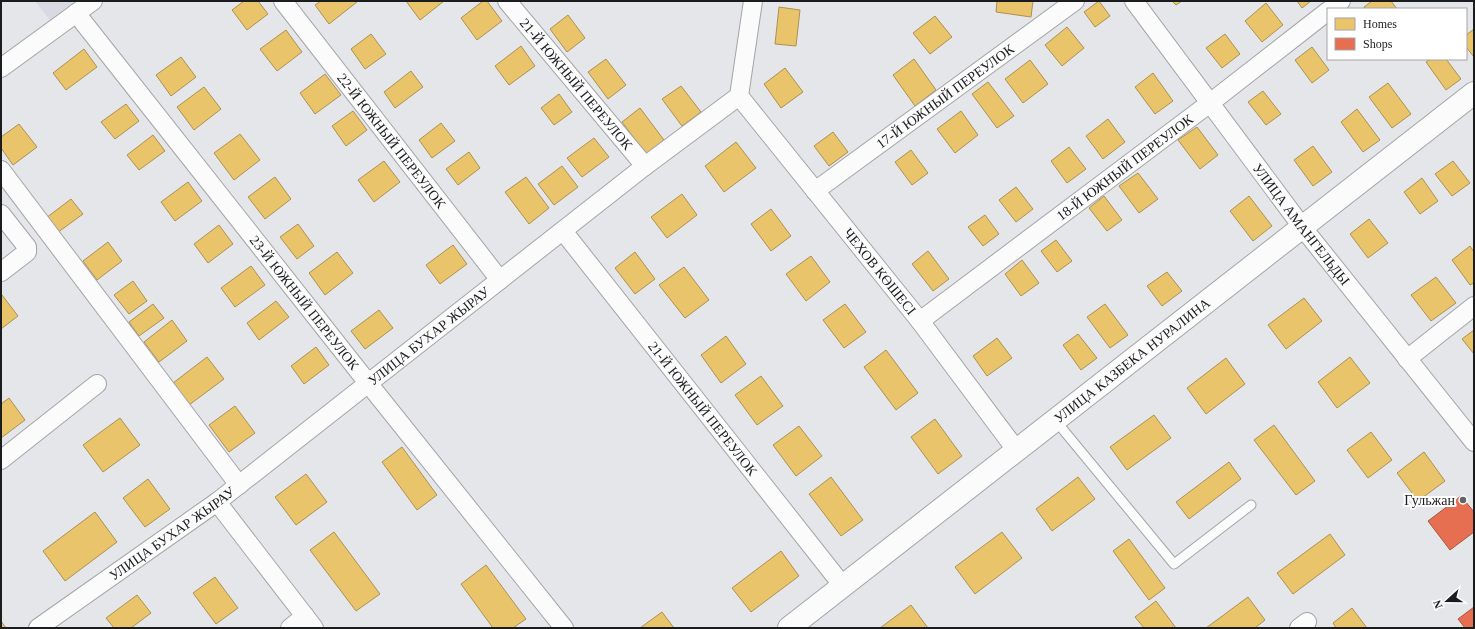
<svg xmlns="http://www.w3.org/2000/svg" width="1475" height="629" font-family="'Times New Roman',serif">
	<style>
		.built { fill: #d7dae3 }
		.homes { fill: #e9c46a; stroke: #ab9253 }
		.shops { fill: #e76f51; stroke: #aa5642 }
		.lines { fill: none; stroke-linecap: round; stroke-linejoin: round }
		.lane-casing { stroke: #a3a5a7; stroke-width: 11 }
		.street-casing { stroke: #a3a5a7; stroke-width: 20 }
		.secondary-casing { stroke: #a3a5a7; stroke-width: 24 }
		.lane { stroke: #fbfbfc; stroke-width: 9 }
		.street { stroke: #fbfbfc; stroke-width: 18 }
		.secondary { stroke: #fbfbfc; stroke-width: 22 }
		.poi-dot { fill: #616365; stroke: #fff; stroke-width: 1.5 }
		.labels { text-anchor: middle; stroke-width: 4; stroke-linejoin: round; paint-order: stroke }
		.street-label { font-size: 14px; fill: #1b1c1e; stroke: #fff }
		.poi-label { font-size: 14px; fill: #1b1c1e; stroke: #fff; text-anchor: end }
	</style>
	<rect width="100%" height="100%" fill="#e4e6e9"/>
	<path class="built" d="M35 1H75L50 20Z"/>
	<g class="homes">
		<path d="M244 1H258L268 14 247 30 232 10Z"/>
		<path d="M321 1H356L357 2 329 24 315 5Z"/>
		<path d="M406 1H444L420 20Z"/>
		<path d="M483 1H487L502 21 477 40 461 18Z"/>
		<path d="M997 1H1033L1031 17 996 12Z"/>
		<path d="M1099 1 1110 16 1095 27 1084 12Z"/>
		<path d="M1172 1H1182L1176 5Z"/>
		<path d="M1297 1H1311L1302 8Z"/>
		<path d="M1372 1H1391L1397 9H1365L1364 7Z"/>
		<path d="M1266 3 1283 25 1262 42 1245 21Z"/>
		<path d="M779 7 800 10 796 46 775 44Z"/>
		<path d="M568 15 585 38 567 52 550 29Z"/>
		<path d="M935 16 952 37 930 54 913 33Z"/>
		<path d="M1067 27 1084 48 1062 66 1045 45Z"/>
		<path d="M1474 29V57L1466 47V35Z"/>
		<path d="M286 30 302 52 277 71 260 49Z"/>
		<path d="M371 34 386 54 365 69 351 49Z"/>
		<path d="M1225 34 1240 54 1222 68 1206 48Z"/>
		<path d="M521 46 535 66 509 85 495 66Z"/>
		<path d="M1312 47 1329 70 1312 83 1295 60Z"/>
		<path d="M84 49 97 67 66 90 53 73Z"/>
		<path d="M181 57 196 77 171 96 156 75Z"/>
		<path d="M606 59 626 85 608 99 588 72Z"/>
		<path d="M914 59 936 90 915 106 893 75Z"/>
		<path d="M1431 59H1446L1461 79 1446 90 1426 62Z"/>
		<path d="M1030 60 1048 84 1023 103 1005 79Z"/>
		<path d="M785 68 803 92 781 108 764 84Z"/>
		<path d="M411 71 423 87 395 108 384 92Z"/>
		<path d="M1153 73 1173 101 1155 114 1135 87Z"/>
		<path d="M325 74 341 95 315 114 300 93Z"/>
		<path d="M988 82 1014 116 997 128 972 94Z"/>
		<path d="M1388 83 1411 114 1392 128 1369 97Z"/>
		<path d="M681 86 701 112 682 126 662 99Z"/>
		<path d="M204 87 221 109 194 130 177 107Z"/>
		<path d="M1263 91 1281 114 1266 125 1248 102Z"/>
		<path d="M559 94 572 112 554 125 541 108Z"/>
		<path d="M126 104 139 121 115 139 101 122Z"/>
		<path d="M640 108 664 140 646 154 622 122Z"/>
		<path d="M1357 109 1380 140 1363 152 1341 122Z"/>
		<path d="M353 111 367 130 346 146 332 126Z"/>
		<path d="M961 111 978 135 955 153 937 129Z"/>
		<path d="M1108 119 1125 142 1103 159 1086 136Z"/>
		<path d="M441 123 455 141 432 158 419 140Z"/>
		<path d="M19 124 37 147 13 165 1 148V137Z"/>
		<path d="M1197 127 1218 155 1200 169 1178 140Z"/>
		<path d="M833 132 848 152 829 166 814 146Z"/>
		<path d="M240 134 260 160 234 180 214 153Z"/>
		<path d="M153 135 165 151 139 170 127 155Z"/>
		<path d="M594 138 609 157 582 177 567 158Z"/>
		<path d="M736 142 756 168 724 192 705 166Z"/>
		<path d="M1313 146 1332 172 1313 186 1294 160Z"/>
		<path d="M1069 147 1086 169 1067 183 1051 161Z"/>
		<path d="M911 150 928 173 912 185 895 162Z"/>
		<path d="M469 152 480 168 458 185 446 169Z"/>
		<path d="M384 161 400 182 374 202 358 180Z"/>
		<path d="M1453 161 1470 183 1452 196 1435 174Z"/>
		<path d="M562 166 578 187 554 205 538 184Z"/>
		<path d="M1138 173 1158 199 1139 213 1119 186Z"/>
		<path d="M275 177 291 199 265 219 248 197Z"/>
		<path d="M526 177 549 208 529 224 505 192Z"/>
		<path d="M1422 178 1438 201 1420 214 1404 192Z"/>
		<path d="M188 182 202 201 175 221 161 202Z"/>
		<path d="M1016 187 1033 209 1016 222 999 200Z"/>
		<path d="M682 194 697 215 667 238 651 217Z"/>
		<path d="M1104 196 1122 220 1107 231 1089 208Z"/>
		<path d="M1249 196 1272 226 1253 241 1230 211Z"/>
		<path d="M71 199 83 214 57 233 46 218Z"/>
		<path d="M771 209 791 236 771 251 751 224Z"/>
		<path d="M985 215 999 234 983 246 968 227Z"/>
		<path d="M1369 219 1388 243 1368 258 1350 234Z"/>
		<path d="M298 224 314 246 297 259 280 237Z"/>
		<path d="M219 225 233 244 208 263 194 244Z"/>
		<path d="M1056 240 1072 261 1057 272 1041 251Z"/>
		<path d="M108 242 122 261 97 280 83 261Z"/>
		<path d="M453 245 467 264 440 284 426 265Z"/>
		<path d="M1470 246 1474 252V283L1470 285 1452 260Z"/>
		<path d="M928 251 949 279 933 291 912 264Z"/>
		<path d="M337 252 353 273 325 295 309 273Z"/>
		<path d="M635 252 655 279 635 294 615 268Z"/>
		<path d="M811 256 830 282 806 301 786 274Z"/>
		<path d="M1022 260 1039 283 1021 296 1005 274Z"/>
		<path d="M251 266 265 285 235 307 221 288Z"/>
		<path d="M684 267 709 300 685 318 659 285Z"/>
		<path d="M1167 272 1182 291 1162 306 1147 286Z"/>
		<path d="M1436 277 1456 303 1431 321 1411 295Z"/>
		<path d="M133 281 147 301 129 314 114 295Z"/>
		<path d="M2 295 18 316 1 329V296Z"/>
		<path d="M1304 298 1322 321 1286 349 1268 325Z"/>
		<path d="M276 301 289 317 259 340 247 323Z"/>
		<path d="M153 304 164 318 139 336 129 322Z"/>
		<path d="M845 304 866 332 844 348 823 320Z"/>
		<path d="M1105 304 1128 335 1110 348 1087 317Z"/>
		<path d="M379 310 393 328 365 349 351 331Z"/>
		<path d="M172 320 187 341 159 362 144 342Z"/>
		<path d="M1474 330V354L1462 339Z"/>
		<path d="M1078 334 1097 358 1081 370 1063 345Z"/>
		<path d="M726 336 746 364 721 383 701 355Z"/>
		<path d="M997 338 1012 358 987 376 973 356Z"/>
		<path d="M316 347 329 365 304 384 291 366Z"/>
		<path d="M886 350 918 393 896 410 864 367Z"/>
		<path d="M207 357 224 379 189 405 173 383Z"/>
		<path d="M1350 357 1370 383 1337 408 1318 382Z"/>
		<path d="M1226 358 1245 384 1206 414 1187 388Z"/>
		<path d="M761 376 783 406 757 425 735 395Z"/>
		<path d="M9 398 25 420 1 438V404Z"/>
		<path d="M235 406 255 433 229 452 209 425Z"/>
		<path d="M1154 415 1171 438 1127 470 1110 447Z"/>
		<path d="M120 418 140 445 103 472 83 445Z"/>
		<path d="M935 419 962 456 938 474 911 437Z"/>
		<path d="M1274 425 1315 481 1296 495 1254 440Z"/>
		<path d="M799 426 822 456 796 476 773 445Z"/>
		<path d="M1371 432 1392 460 1368 478 1347 450Z"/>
		<path d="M402 447 437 495 417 510 382 462Z"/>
		<path d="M1424 452 1445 481 1418 501 1397 473Z"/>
		<path d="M1229 462 1241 479 1189 519 1176 502Z"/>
		<path d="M306 474 327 502 296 525 275 497Z"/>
		<path d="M831 477 863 520 841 536 809 494Z"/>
		<path d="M1078 477 1095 499 1052 531 1036 509Z"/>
		<path d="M148 479 170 509 145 527 123 498Z"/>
		<path d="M95 512 117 542 65 581 43 551Z"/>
		<path d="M334 532 380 594 356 611 310 550Z"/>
		<path d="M1002 532 1022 558 975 594 955 567Z"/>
		<path d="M1330 534 1345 555 1293 594 1277 573Z"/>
		<path d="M1129 539 1165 588 1149 600 1113 551Z"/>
		<path d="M781 551 799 576 751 612 732 588Z"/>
		<path d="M486 565 526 619 513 628H493L461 584Z"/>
		<path d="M215 577 238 608 216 624 193 593Z"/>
		<path d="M137 595 151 613 131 628H114L106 618Z"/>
		<path d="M1248 597 1265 620 1255 628H1206Z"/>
		<path d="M1156 601 1176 628H1144L1135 617Z"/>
		<path d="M911 605 928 628H880Z"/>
		<path d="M1352 608 1367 628H1336L1333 623Z"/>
		<path d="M662 612 674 628H640Z"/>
		<path d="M1 621 6 628H1Z"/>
	</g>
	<g class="shops">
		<path d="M1461 496 1474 512V532L1450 550 1428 521Z"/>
		<path d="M1474 607V628H1465L1458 619Z"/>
	</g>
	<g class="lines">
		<defs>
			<path id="lane" d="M1055 420 1174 564 1251 505"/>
			<g id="street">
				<path id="s1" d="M283 1 500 280"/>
				<path id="s2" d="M507 1 645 166"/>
				<path id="s3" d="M1134 1 1303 228 1474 442"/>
				<path d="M1331 9 1341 1"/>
				<path id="s4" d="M76 13 368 383 564 628"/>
				<path d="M1 68 93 1"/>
				<path id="s5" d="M739 96 920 321 1017 451"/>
				<path d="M1 170 239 485"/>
				<path id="s6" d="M815 191 1075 1"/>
				<path d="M1 214 27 247V252L1 272"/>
				<path id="s7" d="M563 231 843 586"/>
				<path id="s8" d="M920 321 1210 103 1328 11"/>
				<path d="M1407 359 1474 306"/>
				<path d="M1 460 97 384"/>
				<path d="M217 502 314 628"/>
				<path id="s9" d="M38 628 217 502 645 166 739 96 753 1"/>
				<path d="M290 628 305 616"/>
				<path d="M1299 628 1307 622"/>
			</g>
			<g id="secondary">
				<path id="s10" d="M789 628 1474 93"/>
			</g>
		</defs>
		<use href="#lane" class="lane-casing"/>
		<use href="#street" class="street-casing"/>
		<use href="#secondary" class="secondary-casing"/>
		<use href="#lane" class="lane"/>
		<use href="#street" class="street"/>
		<use href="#secondary" class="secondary"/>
	</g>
	<circle class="poi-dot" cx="1463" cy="500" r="4"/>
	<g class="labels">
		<g class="street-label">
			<text dy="5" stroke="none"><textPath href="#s2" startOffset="108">21-Й ЮЖНЫЙ ПЕРЕУЛОК</textPath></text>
			<text dy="5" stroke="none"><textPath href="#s6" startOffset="161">17-Й ЮЖНЫЙ ПЕРЕУЛОК</textPath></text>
			<text dy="5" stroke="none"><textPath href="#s1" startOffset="177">22-Й ЮЖНЫЙ ПЕРЕУЛОК</textPath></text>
			<text dy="5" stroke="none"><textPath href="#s8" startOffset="256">18-Й ЮЖНЫЙ ПЕРЕУЛОК</textPath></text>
			<text dy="5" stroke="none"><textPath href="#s3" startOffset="279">УЛИЦА АМАНГЕЛЬДЫ</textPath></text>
			<text dy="5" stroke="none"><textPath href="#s5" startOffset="225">ЧЕХОВ КӨШЕСІ</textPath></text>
			<text dy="5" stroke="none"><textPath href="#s4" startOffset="369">23-Й ЮЖНЫЙ ПЕРЕУЛОК</textPath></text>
			<text dy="5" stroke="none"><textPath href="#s9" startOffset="488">УЛИЦА БУХАР ЖЫРАУ</textPath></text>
			<text dy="5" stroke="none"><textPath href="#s10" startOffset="435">УЛИЦА КАЗБЕКА НУРАЛИНА</textPath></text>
			<text dy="5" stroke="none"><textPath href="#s7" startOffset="226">21-Й ЮЖНЫЙ ПЕРЕУЛОК</textPath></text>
			<text dy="5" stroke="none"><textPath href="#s9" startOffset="164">УЛИЦА БУХАР ЖЫРАУ</textPath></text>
		</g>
		<g class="poi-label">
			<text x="1455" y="505">Гульжан</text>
		</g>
	</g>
	<rect width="1475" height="629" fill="none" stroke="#1b1c1e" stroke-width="4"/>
	<rect x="1327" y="8" width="140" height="52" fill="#ffffff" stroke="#a4a4a5"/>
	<rect x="1335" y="18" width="20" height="12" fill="#e9c46a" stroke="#a4a4a5"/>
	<text x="1363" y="28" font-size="12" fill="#1b1c1e">Homes</text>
	<rect x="1335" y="38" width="20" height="12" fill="#e76f51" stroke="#a4a4a5"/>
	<text x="1363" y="48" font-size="12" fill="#1b1c1e">Shops</text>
	<g transform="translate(1447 601) rotate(249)" stroke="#ffffff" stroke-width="3" paint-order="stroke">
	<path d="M0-3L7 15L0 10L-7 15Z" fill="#1b1c1e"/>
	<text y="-6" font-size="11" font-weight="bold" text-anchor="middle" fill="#1b1c1e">N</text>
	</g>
</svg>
